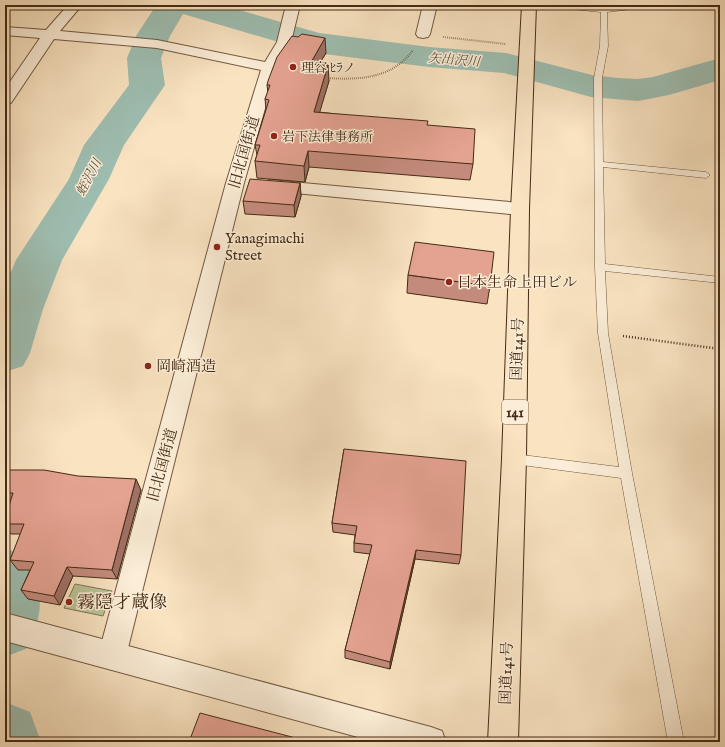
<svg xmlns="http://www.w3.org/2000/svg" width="725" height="747" font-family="'IM FELL English','Noto Serif JP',serif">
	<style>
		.green { fill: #bac496; stroke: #807855 }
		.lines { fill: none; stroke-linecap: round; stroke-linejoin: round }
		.river { fill: #9ebeb1; fill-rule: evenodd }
		.service-casing { stroke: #72593f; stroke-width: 1 }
		.minor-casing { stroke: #72593f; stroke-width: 2 }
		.tertiary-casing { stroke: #72593f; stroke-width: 2 }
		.trunk-casing { stroke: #452b14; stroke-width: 2 }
		.path-far1 { stroke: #452b14; stroke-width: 2; stroke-dasharray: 0.5 1.5; stroke-linecap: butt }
		.path { stroke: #452b14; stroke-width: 2.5; stroke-dasharray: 1 2; stroke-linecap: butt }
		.service { fill: #fbedd7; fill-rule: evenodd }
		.minor { fill: #fbedd7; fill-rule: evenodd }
		.tertiary { fill: #fbedd7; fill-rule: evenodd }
		.trunk { fill: #f9e3c1; fill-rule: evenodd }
		.wall { fill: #c48b7d; stroke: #452b14 }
		.shaded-wall { fill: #a07166; stroke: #452b14 }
		.building { fill: #e4a291; stroke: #452b14 }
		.poi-dot { fill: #8f2418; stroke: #fbedd7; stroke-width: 1.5 }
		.labels { text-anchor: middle; stroke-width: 3; stroke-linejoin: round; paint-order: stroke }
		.far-water-label { font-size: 13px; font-style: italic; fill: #5b503b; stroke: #fbedd7 }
		.far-poi-label { font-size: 13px; fill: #452b14; stroke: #fbedd7; text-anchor: start }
		.shield { fill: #fbedd7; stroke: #7c654e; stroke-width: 1 }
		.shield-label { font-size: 14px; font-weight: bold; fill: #452b14 }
		.street-label { font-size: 15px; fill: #452b14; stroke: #fbedd7 }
		.poi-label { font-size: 15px; fill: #452b14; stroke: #fbedd7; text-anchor: start }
		.near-poi-label { font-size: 18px; fill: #452b14; stroke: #fbedd7; text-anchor: start }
	</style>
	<rect width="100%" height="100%" fill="#f9e3c1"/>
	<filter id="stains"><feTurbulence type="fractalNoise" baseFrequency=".005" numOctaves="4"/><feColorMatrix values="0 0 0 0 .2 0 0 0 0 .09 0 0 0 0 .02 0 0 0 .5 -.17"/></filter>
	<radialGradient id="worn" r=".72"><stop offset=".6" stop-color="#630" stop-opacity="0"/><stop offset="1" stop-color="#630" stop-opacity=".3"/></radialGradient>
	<path class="green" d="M75 584 112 591 103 616 64 608Z"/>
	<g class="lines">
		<g class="river">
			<path d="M154 5H222L319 33 429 47 506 53 592 75 618 78 638 79 653 77 720 58V80L669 95 638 101 591 97 504 73 429 67 316 53 183 14 170 36 161 58 165 85 124 145 109 179 62 260 43 309 30 353 23 366 5 372V286L16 260 69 179 84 145 129 85 127 58 136 36 153 10Z"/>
			<path d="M5 548 27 557C44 594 44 610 28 648L5 657Z"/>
			<path d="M5 702 30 712 41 742H5Z"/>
		</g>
		<defs>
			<g id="service">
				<path d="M549 5H573L601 8V5H607V8L630 5H651L648 7 607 12 608 46 602 78 603 162 706 172 710 175 706 178 603 167 605 264 720 277V283L605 271 608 333 632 473 684 742H668L621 478 514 464 510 463 508 459 510 455 514 454 619 467 598 333 595 267 594 78 600 46 601 12 552 7Z"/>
				<path d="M682 5H713L716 7 713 9 685 7Z"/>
			</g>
			<g id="minor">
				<path d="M68 5H82L60 31 157 40 265 62 277 42 286 5H300L291 42 275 73 244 183 126 656 122 666 112 670 102 666 98 656 226 183 261 70 157 48 54 39 11 103 5 105V89L40 38 5 35V27L46 30Z"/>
				<path d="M423 5H437L430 34 428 37 423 38 418 37 416 34Z"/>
				<path d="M270 180 520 203 526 205 529 209 526 213 520 215 264 190 261 186 264 182Z"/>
			</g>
			<path id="tertiary" d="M5 613 431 727 442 731 446 742H376L5 641Z"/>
			<path id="trunk" d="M522 5H536L529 209 526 459 518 742H488L502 459 511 209Z"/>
		</defs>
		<use href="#service" class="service-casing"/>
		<use href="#minor" class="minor-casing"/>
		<use href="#tertiary" class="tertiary-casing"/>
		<use href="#trunk" class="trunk-casing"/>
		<g class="path-far1">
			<path d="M443 37 506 44"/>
			<path d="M326 78C359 80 392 79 413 50"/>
		</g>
		<path class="path" d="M623 336 720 349"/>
		<use href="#service" class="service"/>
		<use href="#minor" class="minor"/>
		<use href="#tertiary" class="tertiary"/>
		<use href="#trunk" class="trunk"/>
	</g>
	<g class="wall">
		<path d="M326 53 319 64 329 81 319 112 427 125 473 164 470 180 309 167 305 182 257 178 255 161 257 155 255 145 266 109 265 99 268 93 267 85Z"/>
		<path d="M300 183 301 196 295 217 245 214 243 201Z"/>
		<path d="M408 275 490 286 487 304 407 293Z"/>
		<path d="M344 449 461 555 459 564 415 559 390 669 345 658V650L370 554 354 552V543L355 535 333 532 332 523Z"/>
		<path d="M5 472 141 490 117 579 73 576 60 605 28 599 21 590 30 570H18L10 560 21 534H11L5 527V519L10 503H5Z"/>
	</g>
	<g class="shaded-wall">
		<path d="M325 38 326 53 310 79V64Z"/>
		<path d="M328 65 329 81 315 128 314 112Z"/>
		<path d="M308 151 309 167 305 182 304 166Z"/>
		<path d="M300 183 301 196 295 217 294 205Z"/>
		<path d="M136 479 141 490 117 579 112 570Z"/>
		<path d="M416 550 415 559 390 669V662Z"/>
		<path d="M67 567 73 576 60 605 54 596Z"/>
	</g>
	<g class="building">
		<path d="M302 34 325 38 310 64 328 65 314 112 428 121 427 125 475 129 473 164 308 151 304 166 255 161 260 145H255L269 100 265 99 270 85H267L268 81 277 57 292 36 298 37Z"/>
		<path d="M250 179 300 183 294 205 243 201Z"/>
		<path d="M415 242 494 252 490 286 408 275Z"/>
		<path d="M344 449 466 461 461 555 416 550 390 662 345 650 372 545 354 543 357 526 332 523Z"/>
		<path d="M6 470H44L78 476 136 479 112 570 67 567 54 596 21 590 34 562 10 560 24 524H5V519L13 493H5V472Z"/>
		<path d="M200 713 311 742H189Z"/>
	</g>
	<g class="poi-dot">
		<circle cx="293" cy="67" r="4"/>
		<circle cx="274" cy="136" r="4"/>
		<circle cx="217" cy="247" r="4"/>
		<circle cx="449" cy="282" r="4"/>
		<circle cx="148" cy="366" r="4"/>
		<circle cx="69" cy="602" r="4"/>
	</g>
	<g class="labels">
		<g class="far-water-label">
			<text transform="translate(454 59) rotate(5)" y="5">矢出沢川</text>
			<text transform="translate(88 177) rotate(-62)" y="5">蛭沢川</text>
		</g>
		<g class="far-poi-label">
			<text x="301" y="72">理容 ﾋﾗノ</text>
			<text x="282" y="141">岩下法律事務所</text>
		</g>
		<rect class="shield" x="502" y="400" width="26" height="24" rx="3"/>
		<g class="shield-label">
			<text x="515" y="417">141</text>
		</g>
		<g class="street-label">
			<text transform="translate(244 152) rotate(-74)" y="5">旧北国街道</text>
			<text transform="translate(517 349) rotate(-88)" y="5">国道141号</text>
			<text transform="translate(162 465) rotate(-75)" y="5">旧北国街道</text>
			<text transform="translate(506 673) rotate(-88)" y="5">国道141号</text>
		</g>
		<g class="poi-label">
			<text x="225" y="243">Yanagimachi<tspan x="225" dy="17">Street</tspan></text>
			<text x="457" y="287">日本生命上田ビル</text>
			<text x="156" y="371">岡崎酒造</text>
		</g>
		<g class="near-poi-label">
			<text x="77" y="608">霧隠才蔵像</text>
		</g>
	</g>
	<rect width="725" height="747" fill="none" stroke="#f9e3c1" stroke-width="20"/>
	<rect x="6" y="6" width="713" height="735" fill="none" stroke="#452b14" stroke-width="2"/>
	<rect x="10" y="10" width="705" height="727" fill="none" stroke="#452b14"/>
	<rect width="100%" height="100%" filter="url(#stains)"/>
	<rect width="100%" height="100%" fill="url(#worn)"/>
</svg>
